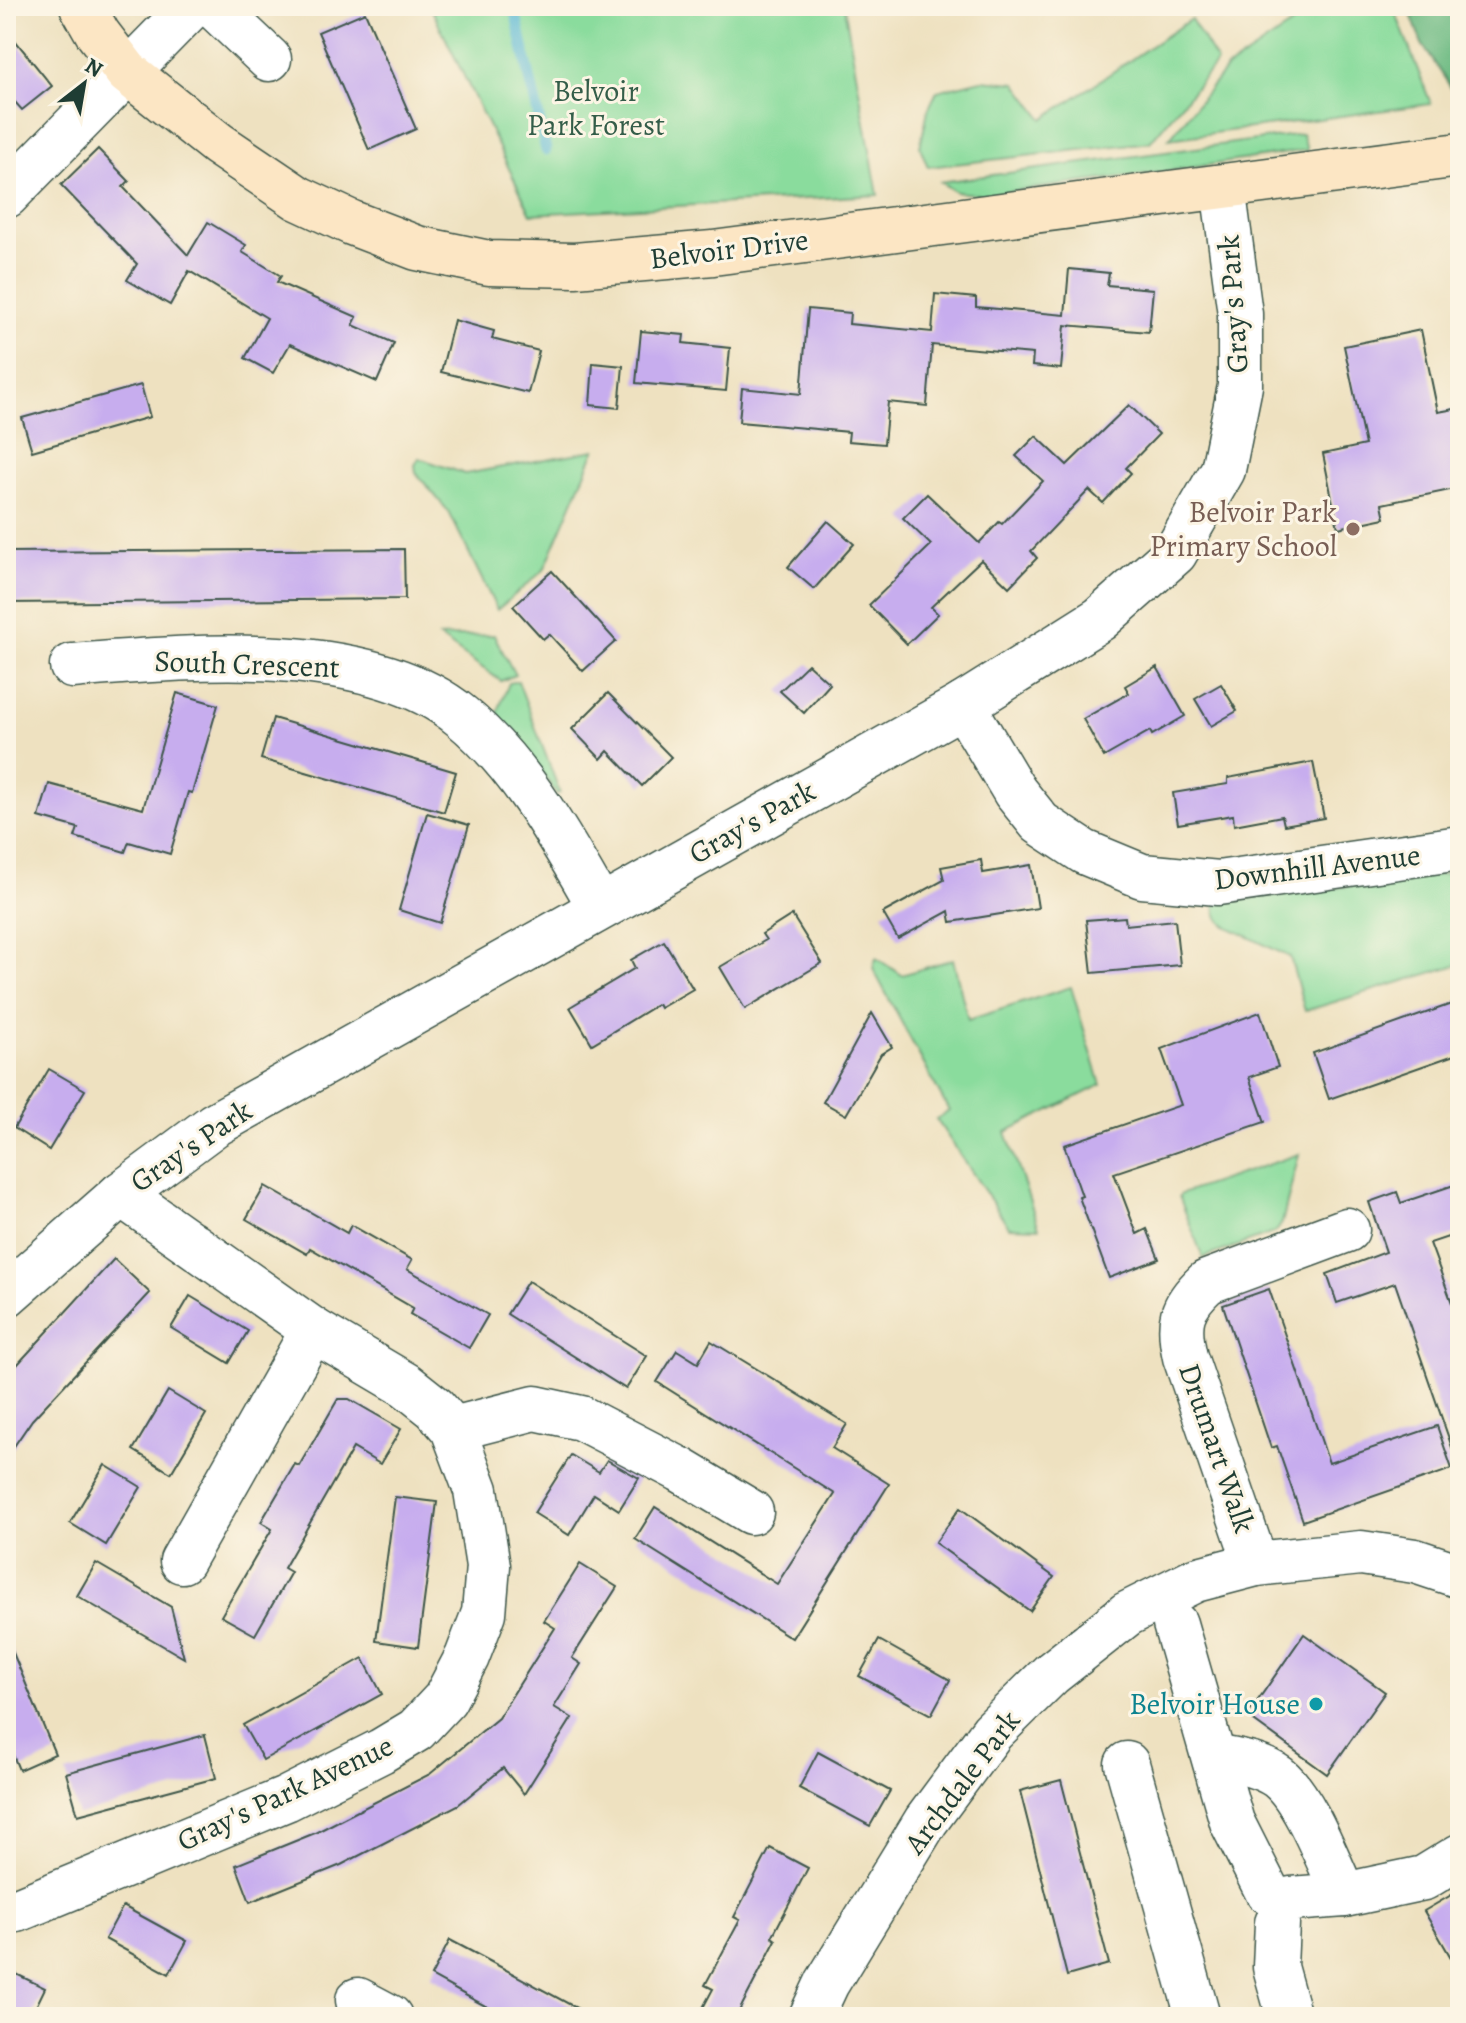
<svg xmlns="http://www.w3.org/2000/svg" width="1466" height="2023" font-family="Alegreya,serif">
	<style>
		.green { fill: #8adc9d; stroke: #548c68; stroke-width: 2 }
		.forest { fill: #6fbc84; stroke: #477c5c; stroke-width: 2 }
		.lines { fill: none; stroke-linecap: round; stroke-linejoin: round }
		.stream { stroke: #55b7d3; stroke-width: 11 }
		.building { fill: #c7adee }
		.street-casing { stroke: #3e5649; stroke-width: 47 }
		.secondary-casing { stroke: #3e5649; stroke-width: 47 }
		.street { stroke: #fff; stroke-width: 44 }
		.secondary { stroke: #fce6c4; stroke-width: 44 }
		.education-dot { fill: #8d6e63; stroke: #fcf5e5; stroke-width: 3 }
		.culture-dot { fill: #0f9aa8; stroke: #fcf5e5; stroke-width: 3 }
		.labels { text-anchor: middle; stroke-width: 6; stroke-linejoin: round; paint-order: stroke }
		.park-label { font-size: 30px; fill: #345d49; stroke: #fcf5e5 }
		.street-label { font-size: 30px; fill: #1f3d34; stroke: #fcf5e5 }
		.education-label { font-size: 30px; fill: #785e54; stroke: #fcf5e5; text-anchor: end }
		.culture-label { font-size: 30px; fill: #0d838f; stroke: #fcf5e5; text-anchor: end }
	</style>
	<rect width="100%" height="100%" fill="#fcf5e5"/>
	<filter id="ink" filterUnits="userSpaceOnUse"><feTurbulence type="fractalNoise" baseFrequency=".0125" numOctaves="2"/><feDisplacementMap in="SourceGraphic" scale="16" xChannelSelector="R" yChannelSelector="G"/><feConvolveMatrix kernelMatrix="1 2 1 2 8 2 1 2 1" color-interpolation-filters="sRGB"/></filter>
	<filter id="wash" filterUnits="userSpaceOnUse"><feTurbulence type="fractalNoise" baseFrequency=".006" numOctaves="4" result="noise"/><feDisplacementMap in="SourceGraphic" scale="32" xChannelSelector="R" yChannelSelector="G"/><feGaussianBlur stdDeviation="1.8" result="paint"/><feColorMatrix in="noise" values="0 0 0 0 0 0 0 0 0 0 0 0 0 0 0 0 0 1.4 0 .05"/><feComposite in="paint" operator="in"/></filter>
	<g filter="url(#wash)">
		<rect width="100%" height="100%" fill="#eee1c0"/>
		<g class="green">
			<path d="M430 6H844L878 195 531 214Z"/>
			<path d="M1316 6H1393L1431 104 1169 139 1226 69 1312 11Z"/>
			<path d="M1191 19 1217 62 1150 142 928 167 920 147 928 110 937 91 981 80 1016 83 1043 119Z"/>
			<path d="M1302 134 1307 150 1169 171 984 195 956 192 940 182Z"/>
			<path d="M595 450 544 570 497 610 449 512 416 473 415 465 419 458 465 474Z"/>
			<path d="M494 635 515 675 501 681 439 637Z"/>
			<path d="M518 681 560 793 557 794 528 753 501 724 498 711 509 683Z"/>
			<path d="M1460 872V964L1305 1011 1290 957 1226 926C1217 919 1216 915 1215 903Z"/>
			<path d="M876 958 902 975 953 959 968 1020 1071 987 1101 1085 1006 1132 1039 1228 1009 1227 936 1119 949 1111 873 969Z"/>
			<path d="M1299 1154 1282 1223 1276 1232 1203 1258 1179 1196 1181 1194Z"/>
		</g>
		<path class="forest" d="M1408 6H1460V94L1456 95 1422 44Z"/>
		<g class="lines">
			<path class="stream" d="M514 6 546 150"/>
		</g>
		<g id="blocks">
			<g class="building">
				<path d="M365 12 416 129 369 150 318 32Z"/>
				<path d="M6 29 52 86 22 110 6 92Z"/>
				<path d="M98 149 129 181 123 187 188 255 208 222 246 245 242 252 281 276 277 282 357 317 353 325 394 343 377 382 290 344 273 373 245 358 267 318 189 271 170 305 127 280 137 264 61 185Z"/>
				<path d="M1069 269 1109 273 1107 285 1153 289 1149 332 1065 325 1061 369 1032 366 1033 354 932 345 927 406 888 402 884 444 848 441 849 432 739 422 742 388 801 394 808 309 850 313 849 324 932 332 935 294 976 298V307L1065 315Z"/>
				<path d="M454 320 494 331 492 339 539 351 528 393 441 372Z"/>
				<path d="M1421 330 1438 412 1460 408V488L1382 504 1385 518 1338 528 1323 454 1365 445 1344 346Z"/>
				<path d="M641 331 684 335 683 343 730 348 726 391 636 383Z"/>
				<path d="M593 363 623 366 619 408 590 405Z"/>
				<path d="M141 385 150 417 32 451 22 418Z"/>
				<path d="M1129 405 1159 434 1126 468 1131 473 1103 503 1089 490 1031 551 1037 558 1009 587 981 560 931 607 938 614 907 644 869 605 931 545 903 518 927 494 979 543 999 522 1002 524 1043 481 1016 456 1036 436 1067 465Z"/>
				<path d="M828 521 854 544 814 589 788 567Z"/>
				<path d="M404 549 405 599 6 603V552Z"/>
				<path d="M552 571 616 641 583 671 549 634 543 639 513 606Z"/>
				<path d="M808 664 830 684 804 713 780 691Z"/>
				<path d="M1157 667 1185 716 1152 735 1150 731 1104 757 1083 719 1129 693 1125 686Z"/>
				<path d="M1221 684 1237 711 1211 726 1195 699Z"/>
				<path d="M177 693 218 705 192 793 188 792 170 854 129 842 125 852 75 837 78 828 39 817 49 784 143 809Z"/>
				<path d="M608 693 671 757 642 786 608 751 601 759 572 729Z"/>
				<path d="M273 718 456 772 444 812 261 759Z"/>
				<path d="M1313 762 1324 818 1284 825 1282 816 1234 825 1233 815 1178 824 1173 793 1228 784V778Z"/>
				<path d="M427 813 469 825 440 923 399 910Z"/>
				<path d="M981 860 983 873 1031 865 1038 908 951 922 949 911 898 939 883 913 944 880 941 867Z"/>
				<path d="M792 915 822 963 745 1009 720 967 766 940 762 934Z"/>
				<path d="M1125 917 1126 925 1175 920 1180 965 1092 973 1086 920Z"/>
				<path d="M664 941 693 989 660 1008 658 1004 592 1044 570 1007 635 968 631 960Z"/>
				<path d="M1460 1001V1053L1329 1099 1313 1053Z"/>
				<path d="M1260 1012 1278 1067 1249 1077 1265 1122 1114 1173 1137 1234 1147 1229 1159 1259 1109 1278 1079 1197 1082 1196 1064 1145 1181 1105 1161 1049Z"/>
				<path d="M872 1013 892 1047 881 1054 846 1115 823 1102Z"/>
				<path d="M49 1069 85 1090 49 1150 14 1128Z"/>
				<path d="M1460 1183V1233L1430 1243 1460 1325V1455L1455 1456 1395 1283 1337 1303 1327 1274 1386 1252 1369 1202 1397 1192 1401 1203Z"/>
				<path d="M265 1186 347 1233 351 1225 412 1260 407 1269 488 1315 469 1348 410 1314 413 1308 310 1248 307 1254 246 1219Z"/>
				<path d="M114 1259 150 1293 32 1420 6 1458V1377Z"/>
				<path d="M528 1281 647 1356 626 1389 507 1314Z"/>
				<path d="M1269 1289 1329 1463 1437 1426 1452 1469 1303 1521 1277 1446 1271 1448 1223 1305Z"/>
				<path d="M190 1296 248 1331 229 1363 171 1328Z"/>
				<path d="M711 1341 847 1424 832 1448 889 1484 792 1638 635 1539 655 1507 777 1584 835 1494 657 1382 677 1350 698 1363Z"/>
				<path d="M168 1391 206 1414 171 1473 133 1450Z"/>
				<path d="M338 1399H349L401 1429 380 1464 353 1448 284 1568 291 1572 255 1635 221 1616 272 1529 261 1522 295 1464 299 1466Z"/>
				<path d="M571 1455 599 1472 607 1460 639 1478 619 1510 594 1494 569 1535 534 1513Z"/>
				<path d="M105 1465 141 1487 106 1545 70 1523Z"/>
				<path d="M395 1497 437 1502 418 1647 376 1641Z"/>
				<path d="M960 1508 1054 1577 1030 1611 935 1543Z"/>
				<path d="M96 1563 171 1607 184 1658 77 1596Z"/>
				<path d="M580 1564 617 1587 572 1658 581 1664 554 1707 572 1718 524 1794 503 1768 458 1805 341 1865 250 1902 236 1865 315 1833 430 1774 498 1718 555 1628 544 1621Z"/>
				<path d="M1304 1634 1385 1692 1327 1774 1247 1716Z"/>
				<path d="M6 1636 55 1754 19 1770 6 1738Z"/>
				<path d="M879 1640 950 1680 931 1715 859 1676Z"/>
				<path d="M363 1658 382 1694 263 1760 243 1725Z"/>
				<path d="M205 1735 216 1778 78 1815 66 1773Z"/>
				<path d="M818 1752 890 1791 870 1826 799 1788Z"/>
				<path d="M1061 1780 1109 1964 1067 1976 1020 1791Z"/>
				<path d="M770 1848 808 1868 772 1937 776 1940 736 2017H698L713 1989 705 1985 740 1920 734 1917Z"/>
				<path d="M1460 1890V1973L1424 1911Z"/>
				<path d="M123 1906 187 1941 169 1974 105 1939Z"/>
				<path d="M450 1940 495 1964 593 2017H506L476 2001 431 1976Z"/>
				<path d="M6 1969 45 1988 31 2017H6Z"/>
			</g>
		</g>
	</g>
	<g filter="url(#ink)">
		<use href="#blocks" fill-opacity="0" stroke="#3e5649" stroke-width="2"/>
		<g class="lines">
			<defs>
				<g id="street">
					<path d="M213 6 269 59"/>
					<path d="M6 196 192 6"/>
					<path d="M72 666C186 657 368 639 461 716 521 765 562 841 600 907"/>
					<path d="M963 705 1015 792 1040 823 1084 852 1142 876 1218 883 1460 848"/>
					<path d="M1347 1230 1207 1282C1180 1307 1177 1322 1185 1357L1256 1564 1361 1553 1415 1561 1460 1576"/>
					<path d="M6 1295 121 1194 214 1125 963 705 1100 619 1175 553 1223 470 1240 386V314L1223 187"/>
					<path d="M453 1429 535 1408 581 1418 681 1470 751 1512"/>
					<path d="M182 1561 313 1330"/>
					<path d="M1175 1624 1232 1822 1267 1891"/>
					<path d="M1214 1757C1235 1761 1260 1764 1278 1777 1305 1798 1329 1864 1344 1895"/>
					<path d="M1127 1764 1198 2017"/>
					<path d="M1291 1899 1344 1895 1424 1878 1460 1856"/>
					<path d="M6 1912 17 1910 286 1799 381 1751 416 1730 445 1699 467 1657 484 1613 488 1566 476 1490 453 1429 435 1408 406 1385 313 1330 121 1194"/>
					<path d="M1277 1923 1275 1967 1289 2017"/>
					<path d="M358 2000 390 2017"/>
					<path d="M811 2017 827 1983 926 1821 992 1732 1051 1674 1127 1614 1195 1580 1256 1564"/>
				</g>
				<path id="secondary" d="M82 6 98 34 127 72 218 144 298 198 352 223 417 248 489 263 575 265 713 253 1460 155"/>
			</defs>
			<use href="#street" class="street-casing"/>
			<use href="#secondary" class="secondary-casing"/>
			<use href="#street" class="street"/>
			<use href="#secondary" class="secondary"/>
		</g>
	</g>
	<circle class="education-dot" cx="1353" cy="529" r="8"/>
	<circle class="culture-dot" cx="1316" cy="1704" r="8"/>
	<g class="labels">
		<g class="park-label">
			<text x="596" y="101">Belvoir<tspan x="596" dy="34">Park Forest</tspan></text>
		</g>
		<g class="street-label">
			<text transform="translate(729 249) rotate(-7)" y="10">Belvoir Drive</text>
			<text transform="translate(1233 304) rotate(-94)" y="10">Gray's Park</text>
			<text transform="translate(247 664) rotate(2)" y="10">South Crescent</text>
			<text transform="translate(752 822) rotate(-29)" y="10">Gray's Park</text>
			<text transform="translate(1317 867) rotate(-7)" y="10">Downhill Avenue</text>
			<text transform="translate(191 1146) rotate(-34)" y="10">Gray's Park</text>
			<text transform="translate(1217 1448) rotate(71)" y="10">Drumart Walk</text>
			<text transform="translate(962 1782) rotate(-53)" y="10">Archdale Park</text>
			<text transform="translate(285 1793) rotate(-25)" y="10">Gray's Park Avenue</text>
		</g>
		<g class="education-label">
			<text x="1337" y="522">Belvoir Park<tspan x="1337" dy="34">Primary School</tspan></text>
		</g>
		<g class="culture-label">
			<text x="1300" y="1714">Belvoir House</text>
		</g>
	</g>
	<rect width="1466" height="2023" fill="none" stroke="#fcf5e5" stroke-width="32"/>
	<g transform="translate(84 84) rotate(31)" stroke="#fcf5e5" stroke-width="6" paint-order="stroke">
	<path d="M0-6L14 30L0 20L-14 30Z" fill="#1f3d34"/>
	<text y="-12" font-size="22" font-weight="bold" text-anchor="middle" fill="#1f3d34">N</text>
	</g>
</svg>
